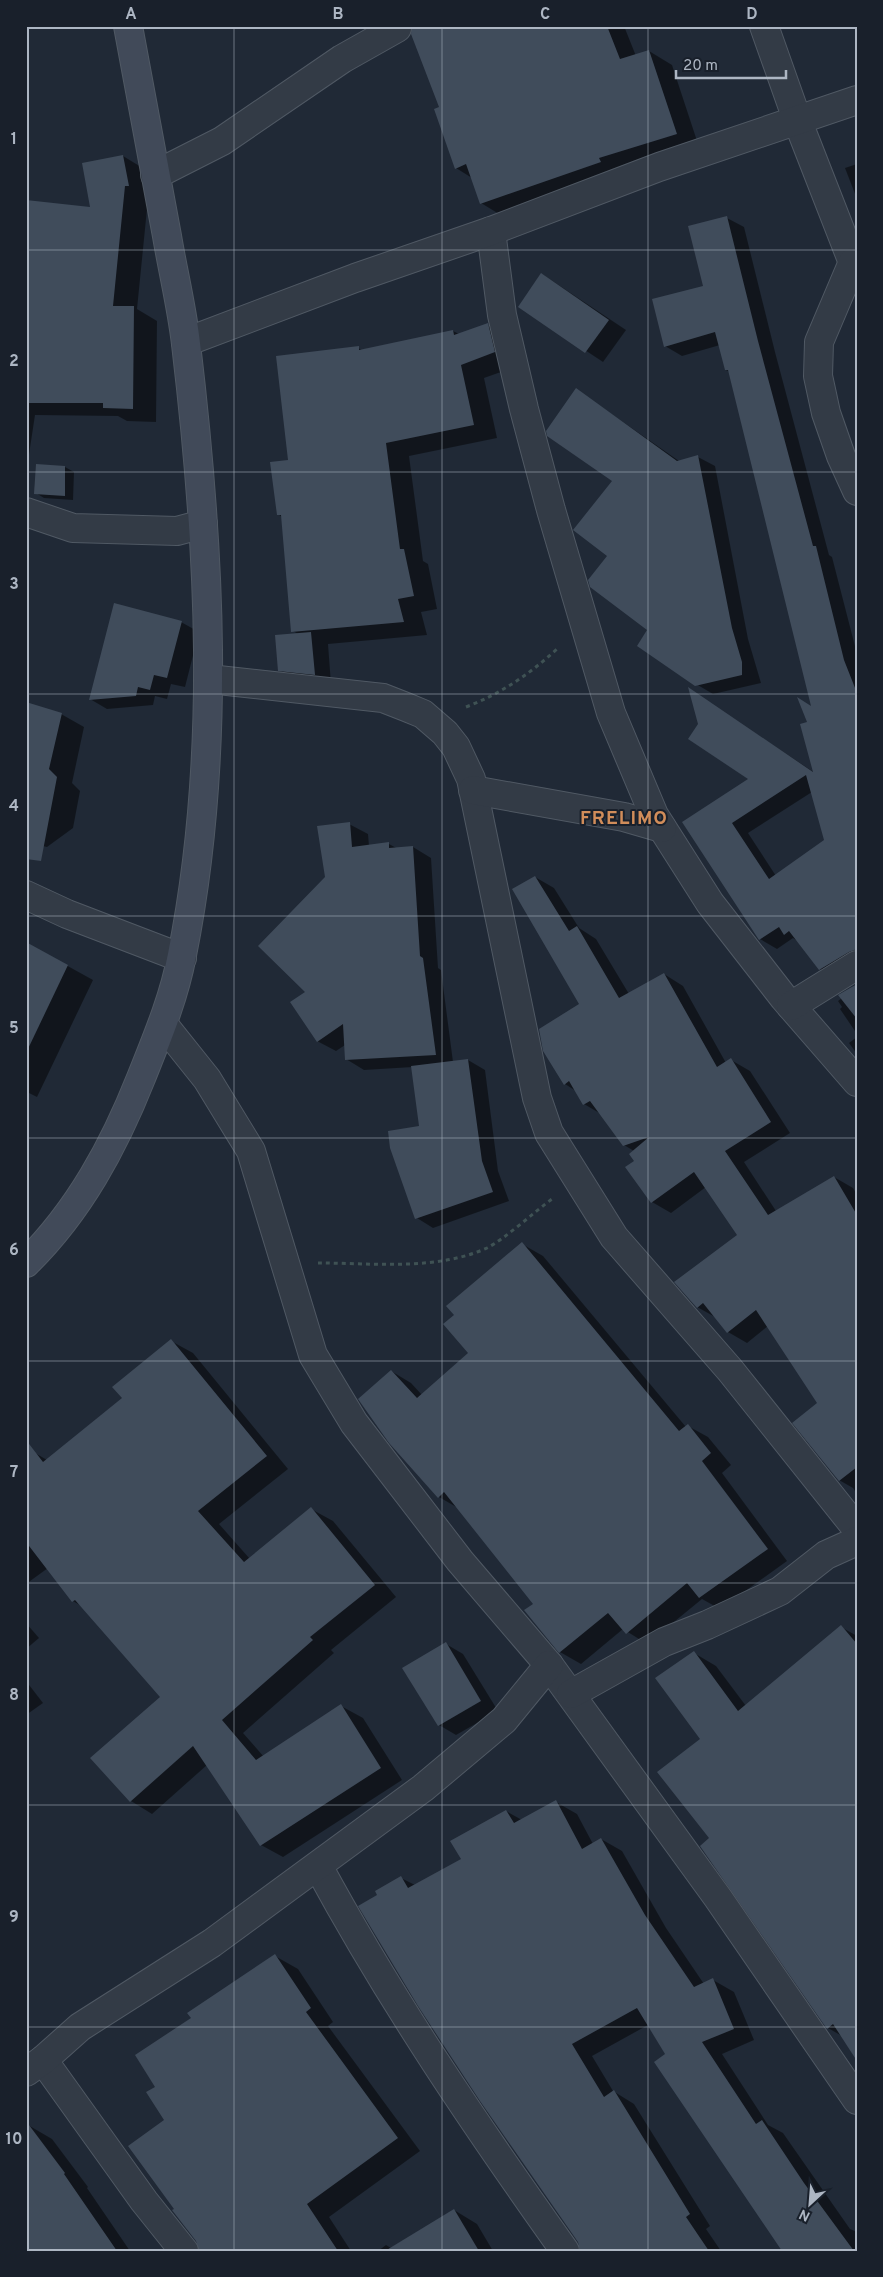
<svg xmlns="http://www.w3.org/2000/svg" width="883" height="2277" font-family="Overpass,sans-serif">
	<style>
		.shadow { fill: #0007; fill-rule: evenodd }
		.building { fill: #404c5b; fill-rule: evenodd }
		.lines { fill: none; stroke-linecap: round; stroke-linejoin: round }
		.street-casing { stroke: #505964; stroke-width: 30 }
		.secondary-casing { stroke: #505964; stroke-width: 30 }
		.path { stroke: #3f5254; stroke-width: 3; stroke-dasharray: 4 4; stroke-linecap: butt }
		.street { stroke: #333b46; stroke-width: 28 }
		.secondary { stroke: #414a59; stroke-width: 28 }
		.grid { fill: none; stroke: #adb6c3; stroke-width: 1; stroke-opacity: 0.55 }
		.labels { text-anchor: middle; stroke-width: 4; stroke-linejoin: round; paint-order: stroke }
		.district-label { font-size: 19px; font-weight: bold; letter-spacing: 1px; fill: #d18d5a; stroke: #19202b }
		.neatline { fill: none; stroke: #adb6c3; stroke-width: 2 }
		.grid-label { font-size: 16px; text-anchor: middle; font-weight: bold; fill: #adb6c3 }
	</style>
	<rect width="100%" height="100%" fill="#202936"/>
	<g class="shadow">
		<path d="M412 26H624L636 56 649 51 672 65 699 147 504 217 481 203 472 178 456 168 441 108Z"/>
		<path d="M123 156 146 170 148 199 137 309 157 321 156 422 127 421 118 416 35 415 28 461 26 460V201L92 208Z"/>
		<path d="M857 164V199L845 168Z"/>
		<path d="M727 218 744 227 775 352 829 555 832 557 857 654V968L837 979 820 969 799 942 793 938 777 949 760 939 683 822 750 779 700 725 690 690 815 773 808 723 812 707 730 372 726 370 720 345 682 356 665 346 705 287ZM812 792 825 840 776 876 748 833Z"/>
		<path d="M542 274 626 330 603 362 520 307Z"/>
		<path d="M487 325 511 338 518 366 484 378 497 438 409 456 423 561 428 564 437 609 421 612 427 635 328 644 331 684 296 680 279 670 298 634 293 631 282 517 278 514 290 461 358 348 362 350 453 331 459 334Z"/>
		<path d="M577 390 679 461 698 457 715 466 748 639 761 683 713 694 696 684 649 630 608 556 613 481Z"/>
		<path d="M37 466 65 467 74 472 73 500 44 498 36 493Z"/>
		<path d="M181 622 199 632 185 687 171 684 167 699 155 696 153 705 107 709 90 699Z"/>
		<path d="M61 714 84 727 72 783 80 791 73 828 47 847 26 842Z"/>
		<path d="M349 824 368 834 369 846 389 844 398 849 413 847 431 858 438 968 441 970 453 1062 468 1060 485 1070 498 1171 509 1201 433 1228 417 1218 421 1127 413 1067 364 1070 346 1059 345 1045 336 1051 317 1041 307 992 327 878Z"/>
		<path d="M535 877 554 888 579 928 596 939 629 994 664 974 683 986 726 1063 731 1060 750 1071 790 1133 744 1162 776 1211 834 1177 853 1188 857 1195V1494L853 1488 839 1480 819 1403 768 1326 747 1343 728 1332 717 1318 697 1307 739 1236 706 1187 671 1213 652 1202 636 1161 634 1151 624 1145 601 1114 584 1104 576 1091 565 1084 581 1004Z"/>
		<path d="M26 943 93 980 37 1097 27 1092 26 1094Z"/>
		<path d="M857 984V1034L840 1009 842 1007 838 1001 842 998 840 995Z"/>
		<path d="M857 1037V1054L849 1043Z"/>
		<path d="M522 1244 543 1256 686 1427 688 1426 708 1437 731 1465 722 1473 787 1561 720 1609 702 1599 647 1644 623 1629 581 1664 560 1652 535 1604 458 1508 439 1497 391 1371 411 1383 422 1395 469 1353 455 1316Z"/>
		<path d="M171 1341 193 1353 288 1469 219 1524 250 1559 311 1509 333 1521 396 1597 331 1650 334 1653 243 1733 264 1757 341 1706 363 1718 402 1780 283 1857 261 1845 207 1765 152 1814 131 1801 162 1697 83 1607 73 1601 48 1568 26 1584V1460L35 1453 47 1460 123 1398Z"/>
		<path d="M26 1623 39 1638 26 1649Z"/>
		<path d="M841 1627 857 1636V2059L842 2036 828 2028 711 1838 694 1653 716 1666 746 1706Z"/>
		<path d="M446 1644 463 1654 498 1711 456 1735 439 1725Z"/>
		<path d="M26 1681 43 1703 26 1715Z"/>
		<path d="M556 1802 577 1814 593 1844 601 1839 622 1851 666 1928 704 1984 713 1980 734 1992 754 2040 722 2054 768 2125 783 2133 850 2229 857 2232V2251H784L648 2025 592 2056 613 2091 634 2104 710 2226 706 2229 721 2251H582L579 2241 379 1895 401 1878 415 1885 462 1859 506 1811 522 1820Z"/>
		<path d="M275 1956 298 1969 333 2022 328 2026 420 2151 329 2217 351 2251H200L197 2241 176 2209 166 2120 157 2087 193 2019Z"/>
		<path d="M28 2125 52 2139 88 2187 87 2188 130 2251H26Z"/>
		<path d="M454 2210 477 2224 493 2251H378L386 2245 391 2248Z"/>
	</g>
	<g class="building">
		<path d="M412 26H607L620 59 649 50 677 134 599 158 601 162 480 204 466 164 455 169 434 109 439 107 411 34Z"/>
		<path d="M123 155 129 186H125L113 306H134L133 409 103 408V403H26V200L90 207 82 163Z"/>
		<path d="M727 216 758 341 813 546H816L844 660 857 693V949L849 952 819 970 789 931 784 935 779 927 759 940 682 822 748 779 688 739 698 724 688 687 813 772 800 724 807 722 797 697 811 706 728 370H725L715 332 664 347 652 299 703 286 688 226ZM806 775 824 840 769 879 732 823Z"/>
		<path d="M541 273 609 320 585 353 518 307Z"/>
		<path d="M488 323 495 352 461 365 474 425 386 443 400 549H404L414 596 398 599 404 622 291 632 281 515H277L270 462 288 460 276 356 359 346V350L453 330 454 335Z"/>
		<path d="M576 388 677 461 698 455 732 628 742 662V675L695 686 637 646 647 630 590 587 588 580 607 556 573 530 612 481 547 436 546 431Z"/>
		<path d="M36 464 65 466V496L34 494Z"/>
		<path d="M114 603 182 621 167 678 154 675 150 690 138 687 136 696 89 700Z"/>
		<path d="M311 632 315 675 278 671 275 635Z"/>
		<path d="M26 702 62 713 49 769 57 777 41 861 26 859Z"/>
		<path d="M350 822 352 847 389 842V848L413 846 420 956 423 958 436 1055 345 1060 343 1024 317 1042 290 1002 305 992 258 946 325 877 317 826Z"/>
		<path d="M535 876 569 931 577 926 619 998 664 973 717 1067 731 1058 771 1122 725 1151 768 1215 834 1176 857 1215V1467L839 1481 792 1423 817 1403 756 1310 727 1333 703 1303 697 1308 674 1282 737 1235 694 1172 651 1203 625 1167 634 1161 629 1154 649 1137 623 1146 590 1101 583 1105 569 1081 564 1085 543 1051 539 1029 579 1004 512 889Z"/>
		<path d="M26 942 68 965 26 1053Z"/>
		<path d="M857 984V1019L838 995Z"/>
		<path d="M468 1059 482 1161 493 1192 415 1219 390 1148 388 1131 419 1126 411 1066Z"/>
		<path d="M522 1242 679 1431 688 1424 711 1453 702 1461 768 1549 699 1598 687 1583 626 1634 608 1613 559 1653 524 1610 533 1604 444 1492 438 1498 389 1443 358 1399 391 1370 417 1398 468 1353 443 1324 454 1315 446 1306Z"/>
		<path d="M171 1339 267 1456 198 1511 244 1562 311 1507 375 1585 310 1637 313 1640 222 1720 256 1760 341 1704 381 1768 260 1846 193 1746 130 1802 90 1758 160 1697 75 1600 72 1602 26 1542V1440L43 1462 122 1398 112 1387Z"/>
		<path d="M841 1625 857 1644V2061L833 2024 827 2029 700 1846 709 1838 657 1772 700 1739 655 1678 694 1651 738 1711Z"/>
		<path d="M446 1642 481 1701 438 1726 402 1668Z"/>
		<path d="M556 1800 582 1849 601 1838 645 1915 694 1987 713 1978 734 2029 702 2042 756 2124 762 2120 804 2183 854 2251H782L654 2062 665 2054 637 2008 572 2044 604 2097 614 2090 690 2214 686 2217 709 2251H580L578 2242 480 2101 418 2006 358 1906 377 1895 375 1891 401 1876 408 1888 461 1859 450 1841 506 1810 514 1823Z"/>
		<path d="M275 1954 311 2008 306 2012 398 2138 307 2204 338 2251H199L196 2241 172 2210 174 2209 128 2146 164 2120 146 2092 155 2087 135 2055 191 2018 187 2013Z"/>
		<path d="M26 2121 65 2173 64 2174 117 2251H26Z"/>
		<path d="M454 2209 479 2251H385Z"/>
	</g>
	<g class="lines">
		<defs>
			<g id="street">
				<path d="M764 26 798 122 857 273"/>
				<path d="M155 175 222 141 342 59 397 28"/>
				<path d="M491 231 502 315 524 409 551 510 611 713 654 815 710 903 784 998 857 1082"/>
				<path d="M853 262 819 342 818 376 826 413 841 456 857 491"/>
				<path d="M186 342 355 278 491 231 659 167 857 100"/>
				<path d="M26 512 73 528 177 531 203 524"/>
				<path d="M209 679 383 698 406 707 423 714 445 733 456 747 471 779 537 1098 549 1133 614 1237 730 1370 857 1529"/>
				<path d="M473 790 624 817 662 828"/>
				<path d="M26 895 67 914 182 958"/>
				<path d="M791 1006 857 965"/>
				<path d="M163 1024 207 1079 251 1151 313 1355 354 1423 460 1561 549 1665 718 1898 857 2100"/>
				<path d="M571 1694 664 1642 707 1625 780 1591 826 1555 857 1541"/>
				<path d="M318 1866C391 2001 476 2126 565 2251"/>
				<path d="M43 2060 144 2201 184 2251"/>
				<path d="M26 2072 43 2060 80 2027 212 1943 423 1788 504 1720 549 1665"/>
			</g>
			<path id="secondary" d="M26 1263C79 1211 114 1146 141 1078 157 1038 174 998 182 955 222 754 210 546 186 344 182 308 173 272 167 236 154 166 141 96 128 26"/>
		</defs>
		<use href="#street" class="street-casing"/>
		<use href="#secondary" class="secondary-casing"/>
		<g class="path">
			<path d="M466 707C502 693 530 674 558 648"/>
			<path d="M318 1263C373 1263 436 1271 487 1248 506 1238 533 1213 552 1199"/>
		</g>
		<use href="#street" class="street"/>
		<use href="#secondary" class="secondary"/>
	</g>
	<path class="grid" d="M234 26V2251M442 26V2251M648 26V2251M26 250H857M26 472H857M26 694H857M26 916H857M26 1138H857M26 1361H857M26 1583H857M26 1805H857M26 2027H857"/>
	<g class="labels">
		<g class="district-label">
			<text x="624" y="824">FRELIMO</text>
		</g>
	</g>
	<rect width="883" height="2277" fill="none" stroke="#19202b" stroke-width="55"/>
	<g transform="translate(810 2204) rotate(206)" stroke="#19202b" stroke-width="4" paint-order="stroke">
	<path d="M0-4L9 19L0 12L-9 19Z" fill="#adb6c3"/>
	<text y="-8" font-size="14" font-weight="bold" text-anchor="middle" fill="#adb6c3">N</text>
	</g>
	<path d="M676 70v8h110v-8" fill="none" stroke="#adb6c3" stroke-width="2.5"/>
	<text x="683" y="70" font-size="15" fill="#adb6c3" stroke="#19202b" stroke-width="4" paint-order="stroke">20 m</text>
	<rect x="28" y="28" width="828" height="2222" class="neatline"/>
	<g class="grid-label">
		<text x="131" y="19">A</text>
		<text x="338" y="19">B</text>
		<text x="545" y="19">C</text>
		<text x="752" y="19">D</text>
		<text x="14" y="144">1</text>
		<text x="14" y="366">2</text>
		<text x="14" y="589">3</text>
		<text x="14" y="811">4</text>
		<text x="14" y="1033">5</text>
		<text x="14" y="1255">6</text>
		<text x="14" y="1477">7</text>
		<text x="14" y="1700">8</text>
		<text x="14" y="1922">9</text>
		<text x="14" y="2144">10</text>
	</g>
</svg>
